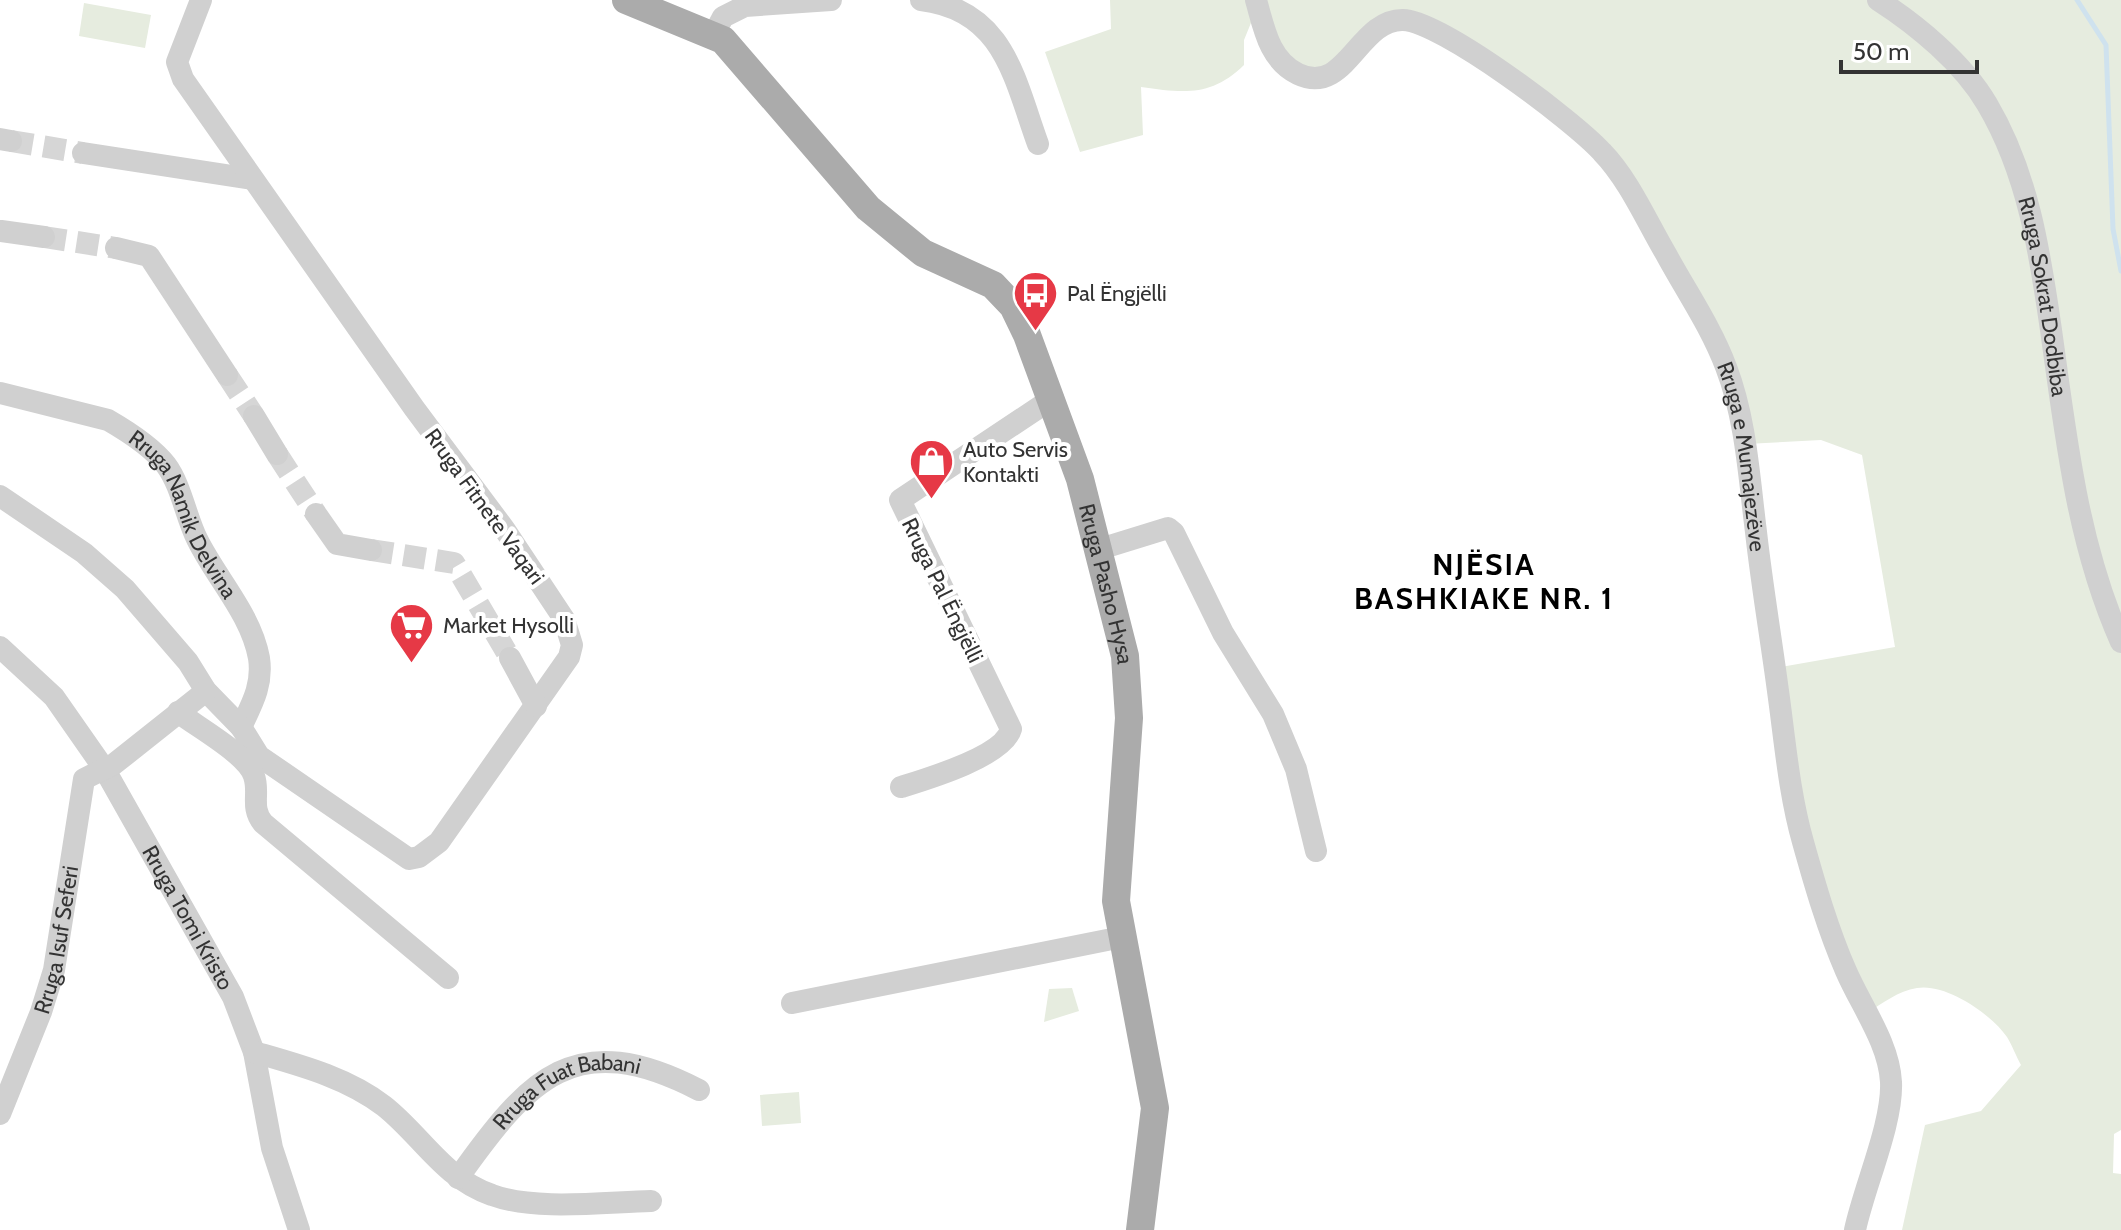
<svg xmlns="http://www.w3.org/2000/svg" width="2121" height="1230" font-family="Cabin,sans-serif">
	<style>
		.green { fill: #e6ecdf }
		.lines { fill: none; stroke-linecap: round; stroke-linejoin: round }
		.stream { stroke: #cfe2ee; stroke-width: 5 }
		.minor-tunnel { stroke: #d6d6d6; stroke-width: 22; stroke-dasharray: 22 11; stroke-linecap: butt }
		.minor { stroke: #d0d0d0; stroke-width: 22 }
		.major { stroke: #ababab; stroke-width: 28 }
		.labels { text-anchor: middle; stroke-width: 8; stroke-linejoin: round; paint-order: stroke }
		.poi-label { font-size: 22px; fill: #333; stroke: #fff; text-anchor: start }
		.street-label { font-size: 22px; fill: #333; stroke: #fff }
		.district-label { font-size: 30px; font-weight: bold; letter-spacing: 2px; fill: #000; stroke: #fff }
	</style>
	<rect width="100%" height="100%" fill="#fff"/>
	<g class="green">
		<path d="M1110 0H2121V1130L2114 1134 2113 1173 2121 1174V1230H1902L1925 1125 1981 1111 2021 1065C2016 1056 2012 1045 2007 1037 1991 1014 1946 983 1917 988 1898 991 1883 1003 1867 1013L1832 938 1775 668 1895 647 1862 455 1821 440 1746 444 1737 404 1606 156 1412 20 1306 77 1253 18 1244 40V65C1211 97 1184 93 1141 87L1143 135 1080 152 1045 52 1111 29Z"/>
		<path d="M84 3 151 15 145 48 79 36Z"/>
		<path d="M1072 988 1079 1011 1044 1022 1049 989Z"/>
		<path d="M799 1092 801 1123 762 1126 760 1095Z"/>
	</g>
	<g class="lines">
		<path class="stream" d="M2077 0 2106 45 2113 229 2121 271"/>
		<g class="minor-tunnel">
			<path d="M11 141 83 153"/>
			<path d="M44 237 116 248"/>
			<path d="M227 375 254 416"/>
			<path d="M277 454 316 514"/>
			<path d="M371 550 454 563 510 658"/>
		</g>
		<g class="minor">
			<path d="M921 0C1004 10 1014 78 1038 144"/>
			<path id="s1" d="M1256 0C1264 28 1269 60 1298 74 1346 97 1358 19 1403 20 1441 21 1574 121 1602 152 1629 180 1646 220 1666 254 1686 291 1711 327 1726 367 1746 419 1749 477 1756 532 1762 586 1771 638 1778 691 1785 741 1789 793 1803 842 1815 885 1828 930 1846 971 1861 1006 1889 1043 1891 1082 1893 1123 1864 1187 1855 1230"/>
			<path id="s2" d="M1878 0C1917 25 1963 63 1987 104 2028 173 2040 253 2051 330 2066 437 2077 543 2121 642"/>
			<path d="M714 34 723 17 745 6 831 0"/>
			<path d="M0 139 11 141"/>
			<path d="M83 153 252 179"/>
			<path d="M1 231 44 237"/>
			<path d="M116 248 149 256 227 375"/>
			<path id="s3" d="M0 393 108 420C127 431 153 448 166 465 181 485 186 517 197 539 216 578 251 614 259 658 263 685 252 704 241 727"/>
			<path d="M254 416 277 454"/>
			<path d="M0 496 84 553 125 589 188 662 206 691 241 727 259 756 409 859 419 857 439 842 569 657 572 645 564 619 505 530 414 408 183 79 177 62 201 0"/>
			<path d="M316 514 337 544 371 550"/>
			<path d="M1100 549 1168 528 1174 533 1223 633 1273 714 1296 769 1316 851"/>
			<path id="s4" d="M0 647 54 697 105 770 233 997 254 1052 272 1148 299 1230"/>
			<path d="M510 658 536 706"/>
			<path d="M178 712C197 727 247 754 254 776 260 793 250 807 263 823L448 978"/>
			<path d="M901 787C927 779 1004 756 1011 729L900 500 1053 398"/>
			<path d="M792 1003 1122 937"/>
			<path d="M254 1052C299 1065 346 1077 384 1106 422 1136 443 1178 492 1195 535 1211 605 1202 651 1201"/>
			<path id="s5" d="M0 1114 41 1012 54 970 84 779 114 764 206 691"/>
			<path id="s6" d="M458 1178C529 1078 575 1026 699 1090"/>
		</g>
		<path class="major" id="s7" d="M626 0 723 40 868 208 923 253 993 285 1013 306 1027 335 1080 479 1125 656 1129 718 1116 901 1155 1108 1140 1230"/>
	</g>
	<defs>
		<symbol id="bus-pin" viewBox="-11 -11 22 30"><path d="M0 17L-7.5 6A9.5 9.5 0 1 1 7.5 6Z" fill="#e63946" stroke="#fff"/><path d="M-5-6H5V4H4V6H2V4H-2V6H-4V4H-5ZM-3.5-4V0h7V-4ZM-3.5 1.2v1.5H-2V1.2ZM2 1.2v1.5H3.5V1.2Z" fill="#fff"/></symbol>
		<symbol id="shop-pin" viewBox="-11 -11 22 30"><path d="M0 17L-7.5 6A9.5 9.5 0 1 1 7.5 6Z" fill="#e63946" stroke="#fff"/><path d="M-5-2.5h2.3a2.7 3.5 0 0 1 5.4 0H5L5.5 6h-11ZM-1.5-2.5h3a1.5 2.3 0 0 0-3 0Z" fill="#fff"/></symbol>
		<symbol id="supermarket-pin" viewBox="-11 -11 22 30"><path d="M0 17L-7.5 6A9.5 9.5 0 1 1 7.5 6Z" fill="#e63946" stroke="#fff"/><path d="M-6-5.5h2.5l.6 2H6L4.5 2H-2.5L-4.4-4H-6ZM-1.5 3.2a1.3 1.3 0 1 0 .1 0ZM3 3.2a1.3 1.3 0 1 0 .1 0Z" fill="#fff"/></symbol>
	</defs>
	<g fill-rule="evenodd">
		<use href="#bus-pin" x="1010" y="268" width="51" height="69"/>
		<use href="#shop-pin" x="906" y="436" width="51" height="69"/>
		<use href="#supermarket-pin" x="386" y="600" width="51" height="69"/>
	</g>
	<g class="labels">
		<g class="poi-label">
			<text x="1067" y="301">Pal Ëngjëlli</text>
			<text x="963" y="457">Auto Servis<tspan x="963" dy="25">Kontakti</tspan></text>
			<text x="443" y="633">Market Hysolli</text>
		</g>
		<g class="street-label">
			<text dy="8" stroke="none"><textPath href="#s2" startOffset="354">Rruga Sokrat Dodbiba</textPath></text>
			<text dy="8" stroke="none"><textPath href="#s1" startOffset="796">Rruga e Mumajezëve</textPath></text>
			<text transform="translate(485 506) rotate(54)" y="8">Rruga Fitnete Vaqari</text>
			<text dy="8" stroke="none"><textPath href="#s3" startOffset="236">Rruga Namik Delvina</textPath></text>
			<text dy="8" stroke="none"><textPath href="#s7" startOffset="798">Rruga Pasho Hysa</textPath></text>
			<text transform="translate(943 590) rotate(64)" y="8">Rruga Pal Ëngjëlli</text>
			<text dy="8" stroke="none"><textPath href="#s4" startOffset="332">Rruga Tomi Kristo</textPath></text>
			<text dy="8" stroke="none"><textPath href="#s5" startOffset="184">Rruga Isuf Seferi</textPath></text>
			<text dy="8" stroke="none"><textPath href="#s6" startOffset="148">Rruga Fuat Babani</textPath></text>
		</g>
		<g class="district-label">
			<text x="1484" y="575">NJËSIA<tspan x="1484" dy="34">BASHKIAKE NR. 1</tspan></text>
		</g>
	</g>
	<path d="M1841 60v12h136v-12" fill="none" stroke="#333333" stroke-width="4"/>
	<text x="1853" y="60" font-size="24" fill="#333333" stroke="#ffffff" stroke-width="6" paint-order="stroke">50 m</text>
</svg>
